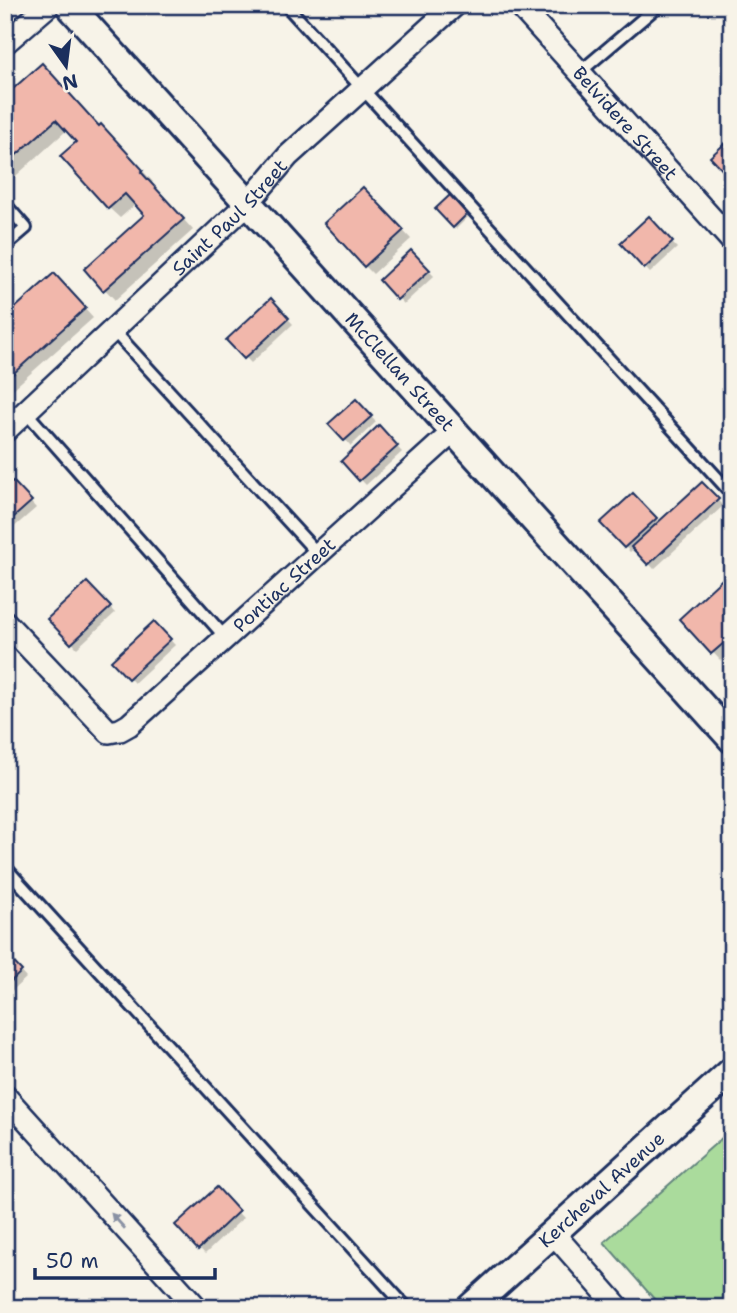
<svg xmlns="http://www.w3.org/2000/svg" width="737" height="1313" font-family="'Shantell Sans',sans-serif">
	<style>
		.green { fill: #aadb9c; stroke: #62857d; stroke-width: 2 }
		.shadow { fill: #0003 }
		.building { fill: #f1b7ab; stroke: #1b2f5e; stroke-width: 2 }
		.lines { fill: none; stroke-linecap: round; stroke-linejoin: round }
		.service-casing { stroke: #1b2f5e; stroke-width: 16 }
		.minor-casing { stroke: #1b2f5e; stroke-width: 26 }
		.tertiary-casing { stroke: #1b2f5e; stroke-width: 32 }
		.service { stroke: #f7f3e8; stroke-width: 10 }
		.minor { stroke: #f7f3e8; stroke-width: 21 }
		.tertiary { stroke: #f7f3e8; stroke-width: 26 }
		.oneway { fill: #8991a3 }
		.labels { text-anchor: middle; stroke-width: 7; stroke-linejoin: round; paint-order: stroke }
		.street-label { font-size: 19px; fill: #1b2f5e; stroke: #f7f3e8 }
	</style>
	<rect width="100%" height="100%" fill="#f7f3e8"/>
	<filter id="ink" filterUnits="userSpaceOnUse"><feTurbulence type="fractalNoise" baseFrequency=".0143" numOctaves="2"/><feDisplacementMap in="SourceGraphic" scale="14" xChannelSelector="R" yChannelSelector="G"/><feConvolveMatrix kernelMatrix="1 2 1 2 8 2 1 2 1" color-interpolation-filters="sRGB"/></filter>
	<g filter="url(#ink)">
		<path class="green" d="M732 1129V1308H662L604 1242Z"/>
		<g class="shadow">
			<path d="M5 99 99 128 112 137 153 182 151 183 193 230 115 300 86 269 147 215 136 204 120 218 109 208 78 143 67 130 8 183 5 180Z"/>
			<path d="M371 197 411 239 373 274 365 266Z"/>
			<path d="M449 198 468 217 456 229 438 209Z"/>
			<path d="M649 219 677 248 650 273 622 243Z"/>
			<path d="M5 221 11 227 5 233Z"/>
			<path d="M411 252 434 276 404 304 381 280Z"/>
			<path d="M62 284 93 318 13 389 5 381V319Z"/>
			<path d="M271 301 293 324 251 363 229 340Z"/>
			<path d="M356 401 376 422 351 446 331 424Z"/>
			<path d="M379 428 402 452 366 485 343 461Z"/>
			<path d="M13 483 36 508 5 535V490Z"/>
			<path d="M702 484 723 506 654 569 635 548 630 552 603 523 633 495 660 523Z"/>
			<path d="M732 573V651L721 661 681 619Z"/>
			<path d="M87 584 115 613 77 648 50 619Z"/>
			<path d="M154 623 175 645 134 683 113 661Z"/>
			<path d="M5 955 26 978 5 997Z"/>
			<path d="M216 1189 243 1218 205 1254 178 1225Z"/>
		</g>
		<g class="building">
			<path d="M42 63 99 126 101 124 143 170 141 172 184 219 103 291 84 269 144 215 125 194 108 209 60 156 76 142 56 120 5 165V96Z"/>
			<path d="M732 137V180L710 157Z"/>
			<path d="M363 187 404 230 364 267 324 223Z"/>
			<path d="M450 195 467 214 453 228 435 209Z"/>
			<path d="M649 216 673 242 644 269 620 243Z"/>
			<path d="M411 250 430 270 397 300 379 280Z"/>
			<path d="M54 273 86 308 5 381V317Z"/>
			<path d="M271 298 289 318 244 359 226 340Z"/>
			<path d="M732 364V380L724 372Z"/>
			<path d="M356 399 372 416 344 441 328 424Z"/>
			<path d="M379 425 398 446 359 481 341 461Z"/>
			<path d="M13 481 32 501 5 525V488Z"/>
			<path d="M702 482 719 499 648 565 631 547Z"/>
			<path d="M633 493 657 518 624 548 600 523Z"/>
			<path d="M732 570V636L711 654 679 619Z"/>
			<path d="M87 582 111 607 71 644 47 619Z"/>
			<path d="M154 621 171 639 128 679 111 661Z"/>
			<path d="M5 953 22 971 5 987Z"/>
			<path d="M217 1187 239 1211 198 1250 175 1225Z"/>
		</g>
		<g class="lines">
			<defs>
				<g id="service">
					<path d="M286 5 732 494"/>
					<path d="M580 72 659 5"/>
					<path d="M5 204 26 228 5 246"/>
					<path d="M113 330 318 554"/>
					<path d="M26 412 225 637"/>
					<path d="M5 867 407 1308"/>
				</g>
				<g id="minor">
					<path id="s1" d="M519 5 732 241"/>
					<path d="M5 43 49 5"/>
					<path id="s2" d="M5 431 248 203 288 156 455 5"/>
					<path id="s3" d="M5 622 109 732 120 730 129 725 454 431"/>
					<path d="M5 1096 197 1308"/>
					<path d="M553 1233 619 1308"/>
				</g>
				<g id="tertiary">
					<path id="s4" d="M69 5 732 739"/>
					<path id="s5" d="M470 1308 732 1071"/>
				</g>
			</defs>
			<use href="#service" class="service-casing"/>
			<use href="#minor" class="minor-casing"/>
			<use href="#tertiary" class="tertiary-casing"/>
			<use href="#service" class="service"/>
			<use href="#minor" class="minor"/>
			<use href="#tertiary" class="tertiary"/>
		</g>
		<defs><path id="oneway-solid" d="M-6-.8H1V-3.2L6.5 0L1 3.2V.8H-6Z" transform="scale(1.75)"/></defs>
		<use class="oneway" href="#oneway-solid" transform="translate(118 1221) rotate(-132)"/>
	</g>
	<g class="labels">
		<g class="street-label">
			<text dy="7" stroke="none"><textPath href="#s1" startOffset="159">Belvidere Street</textPath></text>
			<text dy="7" stroke="none"><textPath href="#s2" startOffset="310">Saint Paul Street</textPath></text>
			<text dy="7" stroke="none"><textPath href="#s4" startOffset="494">McClellan Street</textPath></text>
			<text dy="7" stroke="none"><textPath href="#s3" startOffset="382">Pontiac Street</textPath></text>
			<text dy="7" stroke="none"><textPath href="#s5" startOffset="177">Kercheval Avenue</textPath></text>
		</g>
	</g>
	<rect width="737" height="1313" fill="none" stroke="#f7f3e8" stroke-width="28"/>
	<rect x="14" y="14" width="709" height="1285" fill="none" stroke="#1b2f5e" stroke-width="2.5" filter="url(#ink)"/>
	<g transform="translate(66 66) rotate(166)" stroke="#f7f3e8" stroke-width="5" paint-order="stroke">
	<path d="M0-5L12 26L0 18L-12 26Z" fill="#1b2f5e"/>
	<text y="-10" font-size="19" font-weight="bold" text-anchor="middle" fill="#1b2f5e">N</text>
	</g>
	<path d="M35 1268v10h180v-10" fill="none" stroke="#1b2f5e" stroke-width="3.5"/>
	<text x="46" y="1268" font-size="21" fill="#1b2f5e" stroke="#f7f3e8" stroke-width="5" paint-order="stroke">50 m</text>
</svg>
